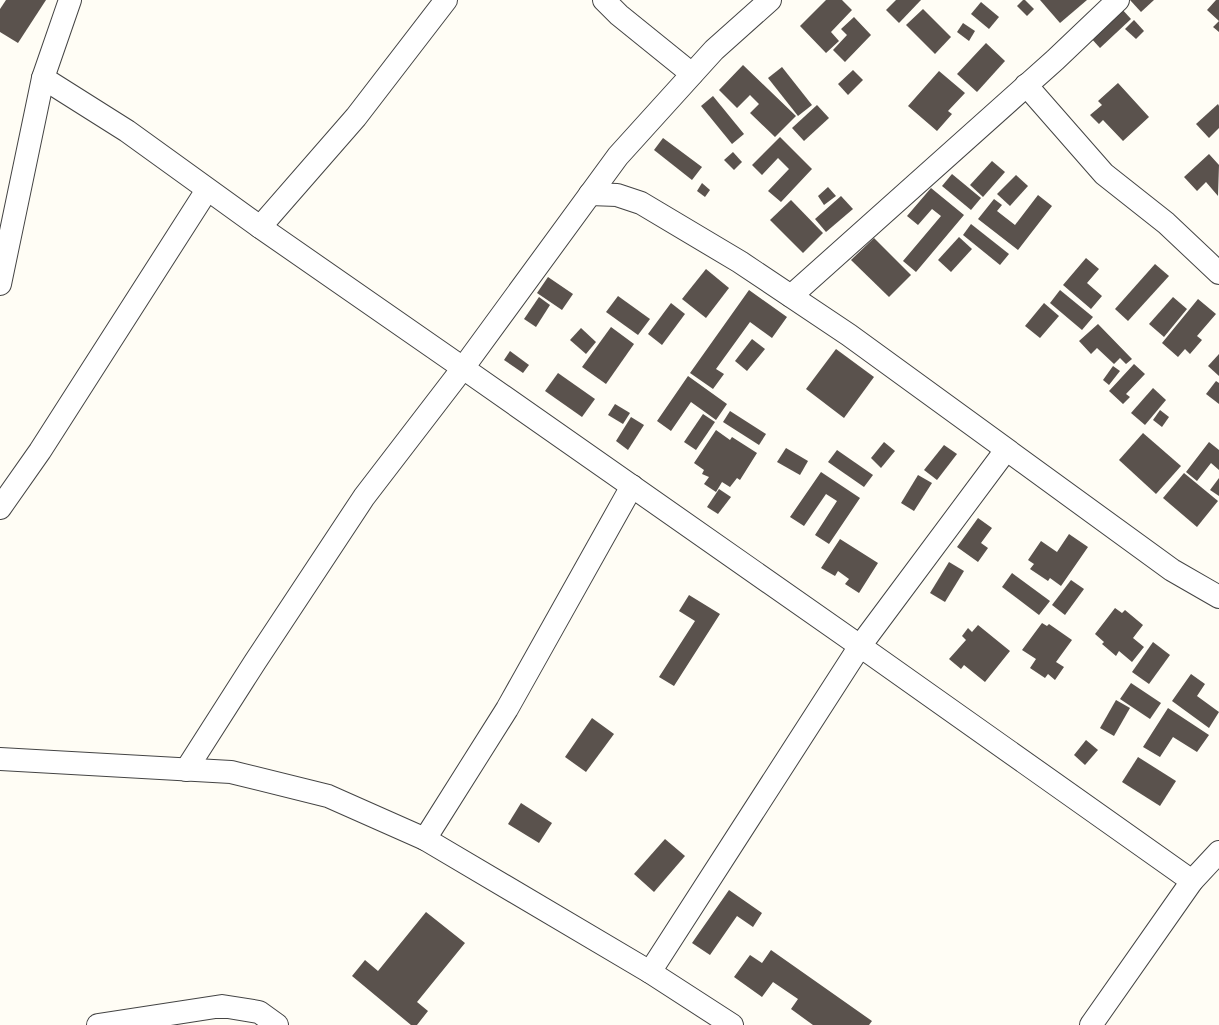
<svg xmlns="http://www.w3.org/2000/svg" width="1219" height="1025" font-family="Bitter,serif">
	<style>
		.building { fill: #5a524d }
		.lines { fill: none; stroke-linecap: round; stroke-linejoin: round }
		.minor-casing { stroke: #444; stroke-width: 24 }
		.minor { stroke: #fff; stroke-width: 22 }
	</style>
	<rect width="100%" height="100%" fill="#fffdf5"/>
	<g class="building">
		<path d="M6 0H46L18 43 0 32V9Z"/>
		<path d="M826 0H842L852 10 831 32 839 41 826 53 800 26Z"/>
		<path d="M896 0H921L899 23 886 10Z"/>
		<path d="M1023 0H1025L1034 9 1027 16 1017 6Z"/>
		<path d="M1040 0H1087L1060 23Z"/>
		<path d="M1130 0H1154L1141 12Z"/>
		<path d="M1216 0H1219V32L1213 27 1219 21 1207 10Z"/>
		<path d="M981 2 999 17 989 29 971 14Z"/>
		<path d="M1120 7 1131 19 1100 48 1090 37Z"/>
		<path d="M923 9 951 37 935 54 906 25Z"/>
		<path d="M854 17 871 35 845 62 833 50 847 35 841 29Z"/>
		<path d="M1134 20 1144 31 1136 39 1125 29Z"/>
		<path d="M963 23 975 31 969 41 957 32Z"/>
		<path d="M986 43 1005 61 977 92 957 74Z"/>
		<path d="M743 65 796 116 775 137 750 113 759 104 750 95 737 108 719 90Z"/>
		<path d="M782 67 812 105 798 116 768 78Z"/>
		<path d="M853 70 863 80 848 95 838 84Z"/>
		<path d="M939 71 965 93 948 111 952 114 937 131 908 106Z"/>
		<path d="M1118 83 1149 117 1123 141 1103 120 1099 124 1090 115 1102 105 1098 101Z"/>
		<path d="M713 96 744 134 732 144 701 106Z"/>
		<path d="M1218 104 1219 106V128L1209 138 1196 124Z"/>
		<path d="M817 105 829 118 804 141 792 128Z"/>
		<path d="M780 137 812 169 781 202 768 191 789 169 778 158 762 175 752 165Z"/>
		<path d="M663 138 702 167 692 180 654 150Z"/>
		<path d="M733 152 742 162 734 170 724 160Z"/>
		<path d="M1209 154 1219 165 1218 196 1206 182 1197 191 1184 177Z"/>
		<path d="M992 161 1005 172 983 197 970 185Z"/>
		<path d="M952 174 981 198 971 210 942 186Z"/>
		<path d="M1016 175 1028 186 1010 206 997 194Z"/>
		<path d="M702 183 710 190 705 197 697 191Z"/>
		<path d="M828 187 836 196 824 205 818 196Z"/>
		<path d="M931 188 964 215 916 272 903 261 941 216 932 209 918 225 907 216Z"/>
		<path d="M1038 195 1052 206 1018 250 978 219 994 199 1002 205 997 211 1015 225Z"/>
		<path d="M841 196 853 209 826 232 815 219Z"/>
		<path d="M791 200 823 233 803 253 770 220Z"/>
		<path d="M971 224 1009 254 1000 265 963 235Z"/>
		<path d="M959 237 972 249 951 272 938 260Z"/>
		<path d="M874 238 911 275 889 297 851 260Z"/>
		<path d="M1086 258 1099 269 1087 283 1102 296 1091 309 1063 285Z"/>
		<path d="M1155 264 1169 276 1128 321 1115 309Z"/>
		<path d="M706 269 729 288 706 318 682 299Z"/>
		<path d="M548 277 573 294 562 310 537 293Z"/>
		<path d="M749 290 787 317 772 338 750 322 716 369 724 374 713 389 690 373Z"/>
		<path d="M1060 290 1093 317 1082 330 1050 303Z"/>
		<path d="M618 296 650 319 638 335 606 312Z"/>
		<path d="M539 297 550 305 536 327 524 319Z"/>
		<path d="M1173 297 1187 309 1164 337 1149 324Z"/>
		<path d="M1198 299 1216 314 1197 336 1202 340 1190 354 1185 349 1178 357 1162 343Z"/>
		<path d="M671 303 685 314 662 345 648 334Z"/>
		<path d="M1044 303 1059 316 1040 338 1025 326Z"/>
		<path d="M1098 324 1132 359 1126 364 1120 358 1114 364 1097 348 1091 354 1079 341Z"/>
		<path d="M611 327 634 344 606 384 582 367Z"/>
		<path d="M581 328 596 342 586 354 570 340Z"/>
		<path d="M752 339 765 349 747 371 735 361Z"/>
		<path d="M836 349 874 377 844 418 806 389Z"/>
		<path d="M510 351 529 365 523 373 504 360Z"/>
		<path d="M1219 354V376L1208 366Z"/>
		<path d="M1134 364 1145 374 1126 394 1130 397 1123 404 1109 391Z"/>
		<path d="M1113 366 1120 371 1109 385 1103 380Z"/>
		<path d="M558 373 595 399 582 417 545 391Z"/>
		<path d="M688 376 727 404 716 420 691 402 671 431 657 421Z"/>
		<path d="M1216 381 1219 383V404L1206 394Z"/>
		<path d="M1153 388 1166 400 1145 425 1131 413Z"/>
		<path d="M615 404 630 413 623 424 608 415Z"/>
		<path d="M1160 410 1169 417 1162 427 1153 420Z"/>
		<path d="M730 411 766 434 759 445 723 422Z"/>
		<path d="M703 414 715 422 696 450 684 442Z"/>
		<path d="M631 417 644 425 628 450 616 441Z"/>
		<path d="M716 430 730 440 732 437 757 453 740 480 737 478 730 487 722 482 716 492 704 484 709 477 702 474 704 470 694 463Z"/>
		<path d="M1143 433 1181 466 1156 494 1119 460Z"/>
		<path d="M884 442 895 451 881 468 871 458Z"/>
		<path d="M1209 442 1219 450V470L1211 463 1197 481 1186 472Z"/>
		<path d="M944 445 957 454 937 480 924 470Z"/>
		<path d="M786 448 808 461 800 475 777 462Z"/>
		<path d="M837 450 873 475 864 487 828 462Z"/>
		<path d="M821 472 860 498 829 544 815 535 837 501 826 494 804 526 790 517Z"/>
		<path d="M1184 473 1218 501 1197 527 1163 498Z"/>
		<path d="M918 475 932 483 914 511 901 503Z"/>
		<path d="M1219 478V496L1210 490Z"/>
		<path d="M719 489 731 497 718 514 707 507Z"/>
		<path d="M978 518 992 528 981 543 988 548 978 562 957 547Z"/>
		<path d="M1069 534 1088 547 1061 586 1050 578 1048 581 1030 569 1034 564 1028 560 1041 541 1057 552Z"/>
		<path d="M840 539 878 563 859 593 845 584 849 579 838 571 835 576 821 568Z"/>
		<path d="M949 562 964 571 945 602 930 593Z"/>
		<path d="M1012 573 1050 601 1039 615 1002 587Z"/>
		<path d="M1071 580 1084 589 1065 615 1052 605Z"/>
		<path d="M689 595 720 614 674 686 659 677 695 621 679 611Z"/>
		<path d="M1115 608 1122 613 1125 610 1143 625 1133 638 1144 647 1132 662 1119 651 1116 656 1102 644 1104 642 1095 634Z"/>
		<path d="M1042 623 1047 626 1049 624 1072 640 1056 662 1064 667 1055 680 1048 674 1045 678 1030 668 1036 659 1022 650Z"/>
		<path d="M978 625 1010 651 985 682 964 665 961 669 949 659 966 640 962 636 968 628 972 632Z"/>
		<path d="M1153 642 1170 655 1149 684 1132 672Z"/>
		<path d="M1191 674 1205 684 1197 696 1219 712 1209 728 1172 701Z"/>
		<path d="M1131 683 1161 703 1150 719 1120 699Z"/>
		<path d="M1116 700 1130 708 1114 736 1100 728Z"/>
		<path d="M1168 708 1209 735 1197 752 1173 737 1160 757 1143 747Z"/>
		<path d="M592 718 614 734 586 772 565 757Z"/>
		<path d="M1086 740 1098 750 1085 765 1074 755Z"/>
		<path d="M1138 757 1176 781 1160 806 1122 782Z"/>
		<path d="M521 803 552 823 539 843 508 824Z"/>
		<path d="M665 839 685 856 654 892 634 874Z"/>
		<path d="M729 890 762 913 753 927 737 916 710 955 692 943Z"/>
		<path d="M426 912 465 943 417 1002 428 1011 417 1025H411L352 976 365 960 378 971Z"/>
		<path d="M771 950 872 1021 869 1025H813L791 1009 798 999 773 982 762 997 734 977 750 955 762 963Z"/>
	</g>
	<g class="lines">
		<defs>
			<g id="minor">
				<path d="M604 0 619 15 692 74"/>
				<path d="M43 78 127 131 260 227 463 368 860 646 1192 881"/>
				<path d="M1026 85 1104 174 1166 223 1219 273"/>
				<path d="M590 194 617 195 641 203 740 262 849 335 1172 570 1219 597"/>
				<path d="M260 227 356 117 446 0"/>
				<path d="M0 284 43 78 70 0"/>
				<path d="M791 296 1055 60 1118 0"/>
				<path d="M0 508 40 451 207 190"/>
				<path d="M0 759 231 772 328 796 425 839 650 972 732 1025"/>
				<path d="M186 770 255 662 364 497 463 368 618 156 714 50 770 0"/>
				<path d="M425 839 507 709 632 486"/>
				<path d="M650 972 860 646 1006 450"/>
				<path d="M98 1025 222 1006 259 1012 277 1025"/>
				<path d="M1091 1025 1192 881 1219 852"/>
			</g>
		</defs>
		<use href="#minor" class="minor-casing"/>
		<use href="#minor" class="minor"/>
	</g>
</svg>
